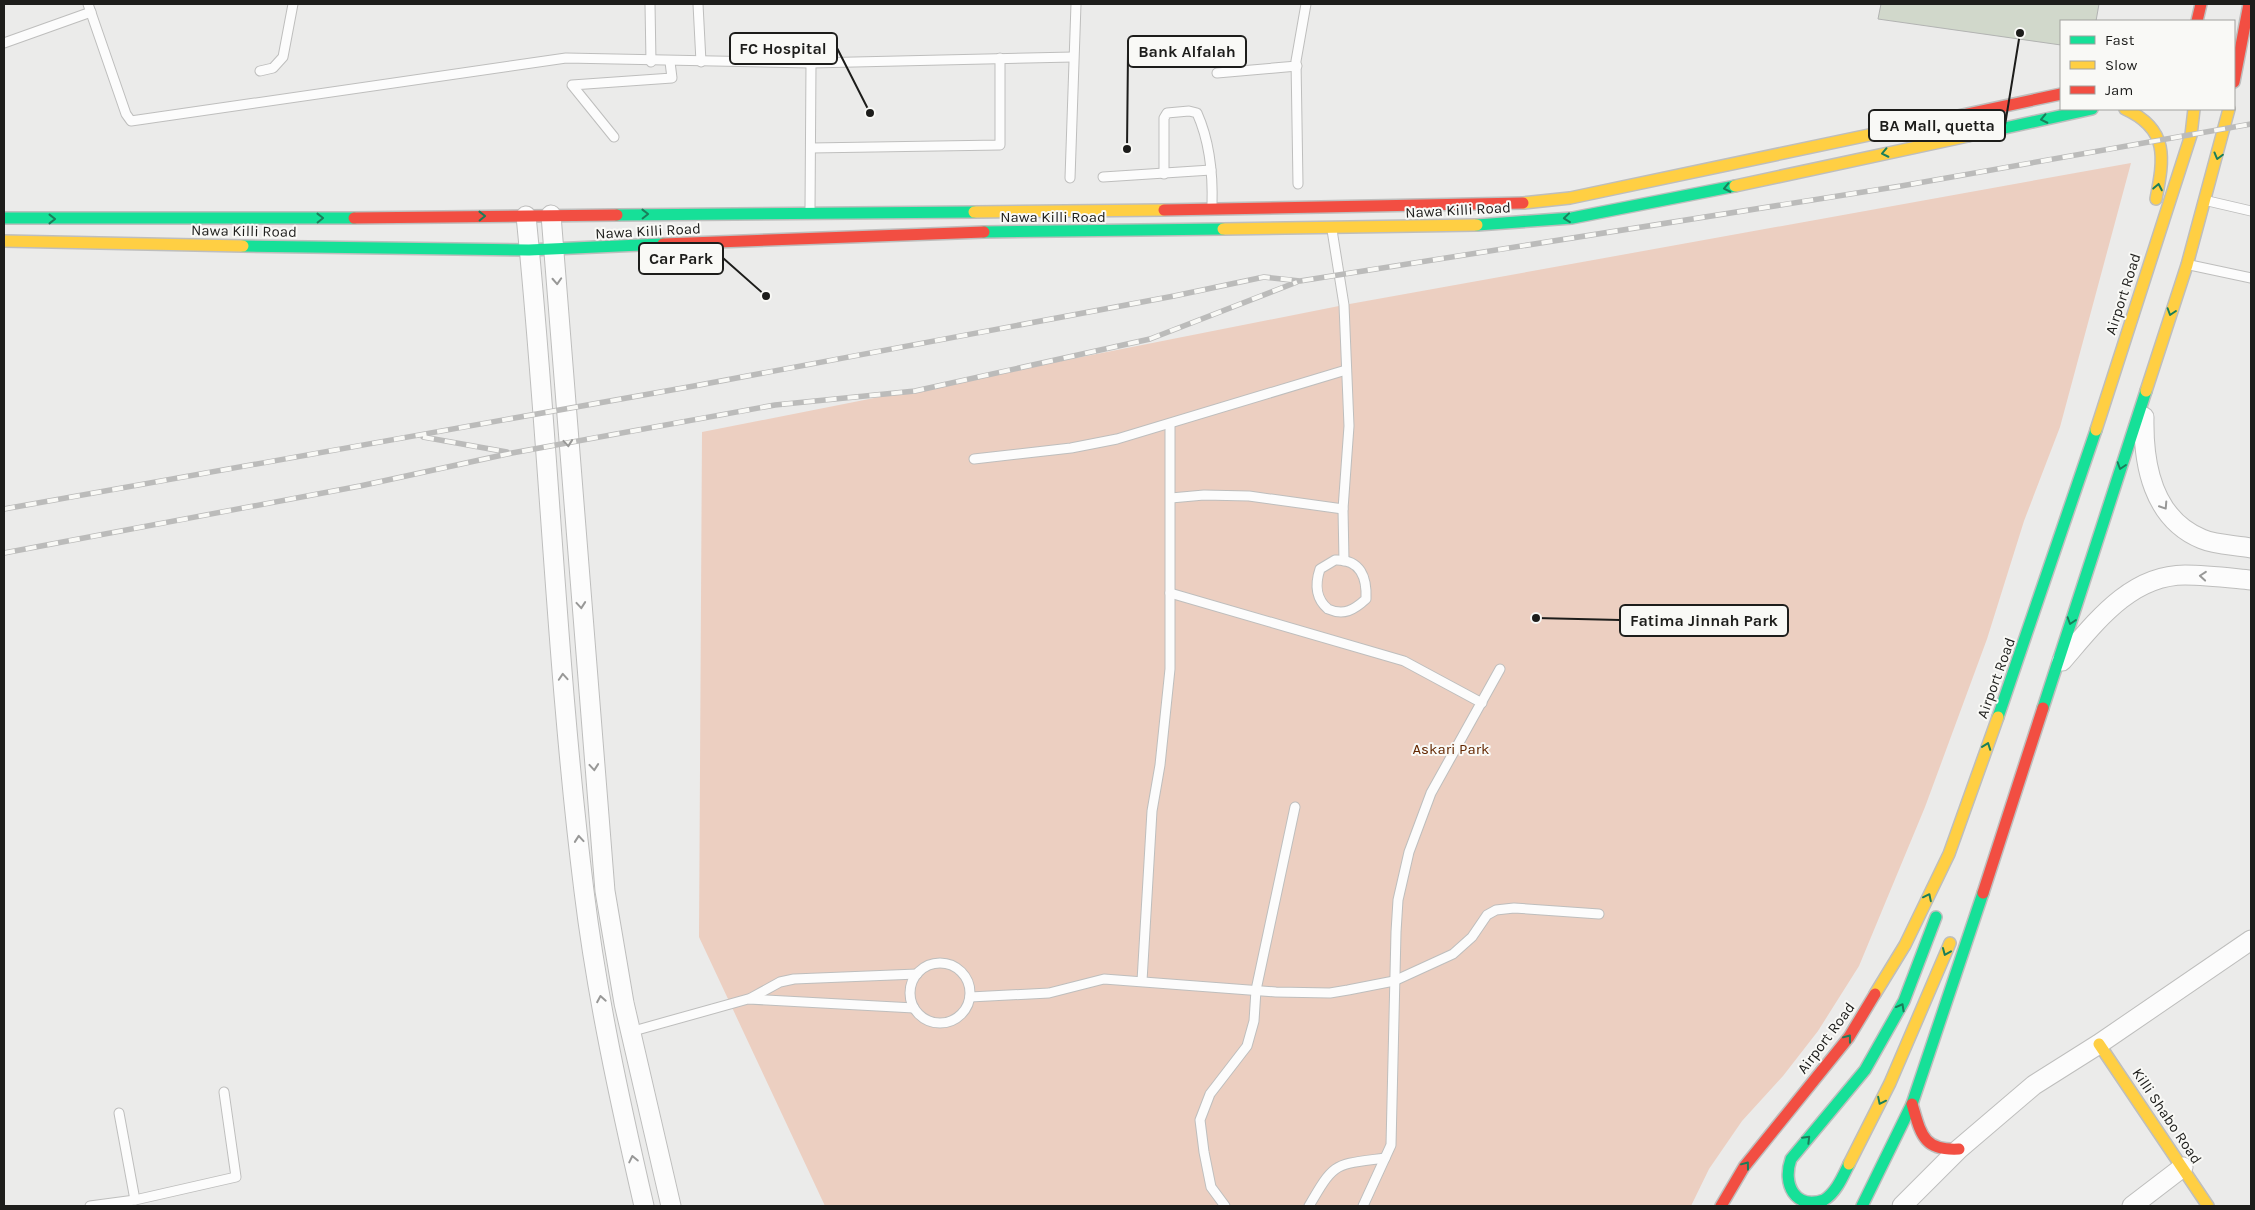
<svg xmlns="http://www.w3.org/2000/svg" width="2255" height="1210" font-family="Karla,sans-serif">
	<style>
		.green { fill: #eccfc1 }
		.building { fill: #d1d8cb; stroke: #b2b3b2 }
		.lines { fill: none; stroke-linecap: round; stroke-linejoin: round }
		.lane-casing { stroke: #bebebd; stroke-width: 11 }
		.street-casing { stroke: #bebebd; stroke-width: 21 }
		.fast-casing { stroke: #bebebd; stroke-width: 14 }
		.slow-casing { stroke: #bebebd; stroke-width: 14 }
		.jam-casing { stroke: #bebebd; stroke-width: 14 }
		.lane { stroke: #fcfcfc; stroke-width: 9 }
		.street { stroke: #fcfcfc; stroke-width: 19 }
		.fast { stroke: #16e098; stroke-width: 11 }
		.slow { stroke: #ffcf43; stroke-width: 11 }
		.jam { stroke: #f24e42; stroke-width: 11 }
		.rail-casing { stroke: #bbbbba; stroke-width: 5.5 }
		.rail { stroke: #f9f9f6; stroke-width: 4; stroke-dasharray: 11; stroke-linecap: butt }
		.oneway { stroke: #1a7e5a }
		.oneway2 { stroke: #989897 }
		.labels { text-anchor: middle; stroke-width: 4; stroke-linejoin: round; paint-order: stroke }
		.street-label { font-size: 15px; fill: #1d1d1b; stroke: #f9f9f6 }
		.park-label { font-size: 15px; fill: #642700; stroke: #f9f9f6 }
		.leader { fill: none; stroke: #1d1d1b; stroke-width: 2 }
		.callout-dot { fill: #1d1d1b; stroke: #f9f9f6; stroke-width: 2 }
		.callout { fill: #f9f9f6; stroke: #1d1d1b; stroke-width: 2 }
		.callout-label { font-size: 16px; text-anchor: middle; font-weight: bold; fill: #1d1d1b }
	</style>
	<rect width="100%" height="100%" fill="#ebebea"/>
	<path class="green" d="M2131 163 2060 427 2024 521 1987 639 1925 807 1859 966 1818 1031 1783 1076 1742 1121 1709 1169 1691 1206H825L699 937 702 432 1344 305Z"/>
	<path class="building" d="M1881 4H2099L2096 21H2061V45L1878 19Z"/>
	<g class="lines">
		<defs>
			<g id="lane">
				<path d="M88 4 126 114 131 121 566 58 811 63 1073 57"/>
				<path d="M650 4 651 62"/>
				<path d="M698 4 701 62"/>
				<path d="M4 43 91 12"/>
				<path d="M260 71 273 68 283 57 293 4"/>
				<path d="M1217 73 1297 66"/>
				<path d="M614 137 572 85 672 78 670 62"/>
				<path d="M811 148 1000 145V58"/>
				<path d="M1164 174V118L1167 113 1189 111 1197 113C1210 142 1213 175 1212 206"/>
				<path d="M1103 177 1211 170"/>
				<path d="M1070 178 1076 4"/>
				<path d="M1298 184 1296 61 1306 4"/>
				<path d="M2208 201 2251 211"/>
				<path d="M810 210 811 63"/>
				<path d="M1332 230 1344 305 1349 426 1343 509 1344 561"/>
				<path d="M2190 265 2251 278"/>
				<path d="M974 459 1071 448 1117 439 1346 370"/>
				<path d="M1171 498 1204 495 1249 496 1343 509"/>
				<path d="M1335 560C1361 559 1367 578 1366 599 1354 610 1344 616 1328 609 1315 598 1315 584 1320 569Z"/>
				<path d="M1170 593 1404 661 1482 703"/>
				<circle cx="940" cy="993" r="30"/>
				<path d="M1142 981 1152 811 1160 765 1170 669V424"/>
				<path d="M970 997 1049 993 1104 979 1276 992 1330 993 1348 990 1394 981 1453 954 1472 937 1487 915 1496 910 1514 908 1599 914"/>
				<path d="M751 998 780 982 794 979 917 974"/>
				<path d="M630 1032 748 999 914 1008"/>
				<path d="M119 1113 135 1200"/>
				<path d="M90 1206 135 1200 236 1177 224 1092"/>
				<path d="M1225 1206 1211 1187 1204 1152 1200 1120 1210 1094 1247 1046 1254 1021 1256 990 1295 807"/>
				<path d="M1309 1206C1335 1161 1334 1165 1385 1158"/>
				<path d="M1363 1206 1391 1145 1396 932 1398 900 1409 852 1431 793 1500 669"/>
			</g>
			<g id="street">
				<path d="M551 215 605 891 624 1003 671 1206"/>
				<path d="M526 216C549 440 556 667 584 891 597 997 620 1102 644 1206"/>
				<path d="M2144 417C2143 464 2153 519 2202 539 2216 545 2236 545 2251 548"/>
				<path d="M2062 661C2095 623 2130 575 2185 575 2207 575 2230 578 2251 580"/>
				<path d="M1902 1206 1959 1149 2034 1085 2099 1044 2251 940"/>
				<path d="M2132 1206 2183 1167"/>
			</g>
			<g id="fast">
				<path d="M1968 136 2092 109"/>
				<path d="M617 215 974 212"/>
				<path d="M4 218H354"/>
				<path d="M1477 225 1572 218 1735 186"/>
				<path d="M984 232 1223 229"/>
				<path d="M243 246 529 250 663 244"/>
				<path d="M2043 708 2146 391"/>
				<path d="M1998 717 2096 430"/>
				<path d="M1849 1164C1843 1176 1836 1193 1824 1200 1795 1210 1782 1184 1791 1159L1865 1070 1904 1001 1936 917"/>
				<path d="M1862 1206 1912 1104 1983 893"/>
			</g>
			<g id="slow">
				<path d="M2125 109C2169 129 2164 158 2156 199"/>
				<path d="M1735 186 1968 136"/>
				<path d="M1523 203 1570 198 1888 131"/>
				<path d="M974 212 1164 210"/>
				<path d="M1223 229 1477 225"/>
				<path d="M4 241 243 246"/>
				<path d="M2146 391 2187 265 2229 109"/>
				<path d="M2096 430 2191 135 2194 109"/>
				<path d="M1875 994 1905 945 1949 854 1998 717"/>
				<path d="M2099 1044 2208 1206"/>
				<path d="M1849 1164 1890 1083 1950 943"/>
			</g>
			<g id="jam">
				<path d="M2197 21 2201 4"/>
				<path d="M2234 82 2249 4"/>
				<path d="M1888 131 2061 94"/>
				<path d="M1164 210 1523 203"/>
				<path d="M354 218 617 215"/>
				<path d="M663 244 984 232"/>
				<path d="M1983 893 2043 708"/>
				<path d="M1912 1104C1921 1134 1923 1151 1959 1149"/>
				<path d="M1721 1206 1744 1167 1849 1037 1875 994"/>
			</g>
		</defs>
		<use href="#lane" class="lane-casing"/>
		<use href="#street" class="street-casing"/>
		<use href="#fast" class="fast-casing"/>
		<use href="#slow" class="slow-casing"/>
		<use href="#jam" class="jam-casing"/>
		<use href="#lane" class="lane"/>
		<use href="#street" class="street"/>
		<use href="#fast" class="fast"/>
		<use href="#slow" class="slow"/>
		<use href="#jam" class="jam"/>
		<defs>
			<g id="rail">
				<path d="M423 437 507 452"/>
				<path d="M4 509 694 386 1174 296 1264 277 1300 281 1901 186 2251 124"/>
				<path d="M4 553 360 486 512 453 775 405 915 391 1150 339 1297 282"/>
			</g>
		</defs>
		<use href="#rail" class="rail-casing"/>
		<use href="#rail" class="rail"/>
	</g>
	<defs><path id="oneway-chevron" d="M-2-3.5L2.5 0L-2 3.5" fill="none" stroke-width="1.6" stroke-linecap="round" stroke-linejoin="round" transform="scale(1.25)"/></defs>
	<g class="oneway">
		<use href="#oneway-chevron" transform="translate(2044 119) rotate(168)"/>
		<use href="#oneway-chevron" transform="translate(1885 153) rotate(168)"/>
		<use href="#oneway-chevron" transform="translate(2218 156) rotate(105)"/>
		<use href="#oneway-chevron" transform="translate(2158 187) rotate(-79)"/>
		<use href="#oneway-chevron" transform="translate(1727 188) rotate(168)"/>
		<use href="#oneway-chevron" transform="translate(645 214) rotate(-1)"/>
		<use href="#oneway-chevron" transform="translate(482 216) rotate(-1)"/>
		<use href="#oneway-chevron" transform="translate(320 218) rotate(-1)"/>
		<use href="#oneway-chevron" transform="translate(1567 218) rotate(174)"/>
		<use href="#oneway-chevron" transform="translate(52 219)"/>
		<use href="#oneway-chevron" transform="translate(2171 312) rotate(108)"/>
		<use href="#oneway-chevron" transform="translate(2121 466) rotate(108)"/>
		<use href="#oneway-chevron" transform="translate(2071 621) rotate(108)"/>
		<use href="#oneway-chevron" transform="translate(1987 746) rotate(-70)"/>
		<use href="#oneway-chevron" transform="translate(1928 897) rotate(-64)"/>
		<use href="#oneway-chevron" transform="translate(1946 952) rotate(113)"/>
		<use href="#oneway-chevron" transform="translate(1901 1007) rotate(-61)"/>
		<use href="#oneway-chevron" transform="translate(1848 1038) rotate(-53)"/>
		<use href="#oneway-chevron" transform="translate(1881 1101) rotate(116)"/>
		<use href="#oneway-chevron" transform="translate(1807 1139) rotate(-45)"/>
		<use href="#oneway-chevron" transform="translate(1746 1165) rotate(-53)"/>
	</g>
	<g class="oneway2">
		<use href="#oneway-chevron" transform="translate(557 281) rotate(87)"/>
		<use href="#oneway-chevron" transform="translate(568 443) rotate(85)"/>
		<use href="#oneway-chevron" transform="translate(2164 506) rotate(57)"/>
		<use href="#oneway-chevron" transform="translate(2203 576) rotate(-175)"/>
		<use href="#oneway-chevron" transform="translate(581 605) rotate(85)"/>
		<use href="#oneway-chevron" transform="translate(563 677) rotate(-94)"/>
		<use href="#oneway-chevron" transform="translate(594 767) rotate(85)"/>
		<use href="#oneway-chevron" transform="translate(579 839) rotate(-95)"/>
		<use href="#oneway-chevron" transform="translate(601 999) rotate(-100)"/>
		<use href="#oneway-chevron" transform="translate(633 1159) rotate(-102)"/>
	</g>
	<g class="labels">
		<g class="street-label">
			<text transform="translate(1458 210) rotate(-3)" y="5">Nawa Killi Road</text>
			<text x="1053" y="222">Nawa Killi Road</text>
			<text transform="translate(244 231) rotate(1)" y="5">Nawa Killi Road</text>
			<text transform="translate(648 231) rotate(-3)" y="5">Nawa Killi Road</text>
			<text transform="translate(2123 294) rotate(-72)" y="5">Airport Road</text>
			<text transform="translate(1996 678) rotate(-70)" y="5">Airport Road</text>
			<text transform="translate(1826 1038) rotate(-53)" y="5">Airport Road</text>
			<text transform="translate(2167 1116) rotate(56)" y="5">Killi Shabo Road</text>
		</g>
		<g class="park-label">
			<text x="1451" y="754">Askari Park</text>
		</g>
	</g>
	<path class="leader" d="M870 113L837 48M1127 149L1128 52M2020 33L2005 125M766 296L723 258M1536 618L1620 620"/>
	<g class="callout-dot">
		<circle cx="870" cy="113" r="5"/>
		<circle cx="1127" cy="149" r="5"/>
		<circle cx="2020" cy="33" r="5"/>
		<circle cx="766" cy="296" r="5"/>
		<circle cx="1536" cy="618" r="5"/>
	</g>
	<g class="callout">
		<rect x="730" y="33" width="107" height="31" rx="5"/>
		<rect x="1128" y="36" width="118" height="31" rx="5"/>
		<rect x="1869" y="110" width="136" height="31" rx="5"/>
		<rect x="639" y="243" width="84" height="31" rx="5"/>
		<rect x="1620" y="605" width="168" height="31" rx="5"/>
	</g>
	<g class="callout-label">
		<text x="783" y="54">FC Hospital</text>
		<text x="1187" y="57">Bank Alfalah</text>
		<text x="1937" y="131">BA Mall, quetta</text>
		<text x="681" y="264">Car Park</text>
		<text x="1704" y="626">Fatima Jinnah Park</text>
	</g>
	<rect width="2255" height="1210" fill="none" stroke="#1d1d1b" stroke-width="10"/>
	<rect x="2060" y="20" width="175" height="90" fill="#f9f9f6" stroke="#a1a19e"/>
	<rect x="2070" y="36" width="25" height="8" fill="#16e098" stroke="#a1a19e"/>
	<text x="2105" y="45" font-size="15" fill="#1d1d1b">Fast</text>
	<rect x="2070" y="61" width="25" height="8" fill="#ffcf43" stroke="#a1a19e"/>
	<text x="2105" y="70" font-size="15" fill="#1d1d1b">Slow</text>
	<rect x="2070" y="86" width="25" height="8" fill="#f24e42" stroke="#a1a19e"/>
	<text x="2105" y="95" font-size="15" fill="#1d1d1b">Jam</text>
</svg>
